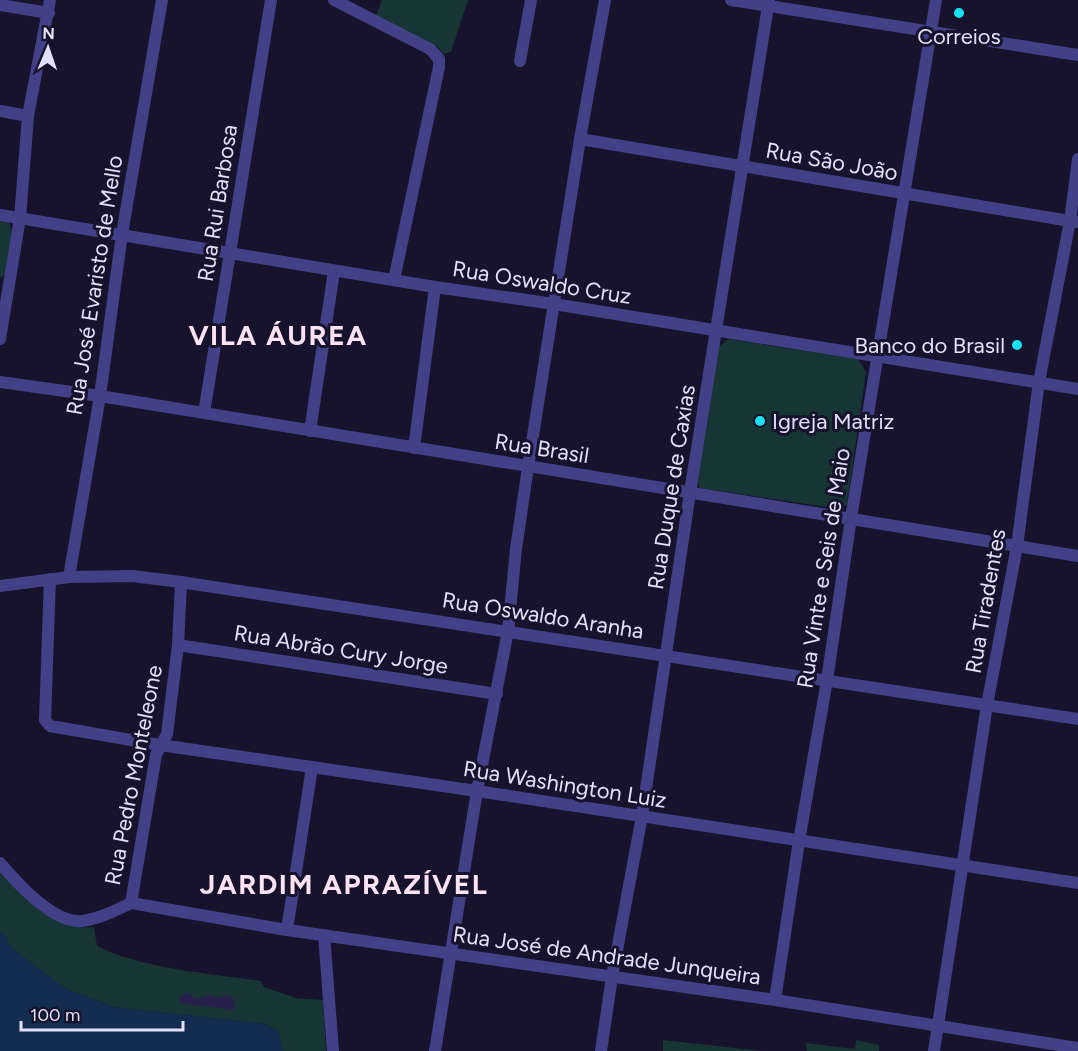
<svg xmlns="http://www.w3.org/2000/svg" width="1078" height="1051" font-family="Figtree,sans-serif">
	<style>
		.green { fill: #173534 }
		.water { fill: #132c50 }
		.building { fill: #28204c }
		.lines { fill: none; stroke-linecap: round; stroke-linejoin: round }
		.minor { stroke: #424188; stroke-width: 12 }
		.poi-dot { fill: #18e1f1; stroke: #17132c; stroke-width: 2 }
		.labels { text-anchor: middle; stroke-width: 6; stroke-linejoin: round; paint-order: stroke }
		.poi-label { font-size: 22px; fill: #e2e0fd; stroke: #17132c }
		.street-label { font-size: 22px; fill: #e2e0fd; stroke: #17132c }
		.district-label { font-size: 28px; font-weight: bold; letter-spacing: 1.5px; fill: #fde2f4; stroke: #17132c }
	</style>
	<rect width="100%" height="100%" fill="#17132c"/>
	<g class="green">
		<path d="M382 0H468L451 52 443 54 439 48 376 15Z"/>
		<path d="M0 221 9 222 13 234 6 274 0 278Z"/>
		<path d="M728 339 858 359 866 372 847 504 839 509 700 488 696 481 718 348Z"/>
		<path d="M0 871C24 899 54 931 94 927L97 946C138 968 214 974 261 981L264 987 296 998 323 1000 326 1051H283L277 1030 264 1024 113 1007 64 988 11 948 4 935 0 933Z"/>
		<path d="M663 1040 762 1051H663Z"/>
		<path d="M856 1040 879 1045V1051H807L806 1043 855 1049Z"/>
	</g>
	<path class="water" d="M0 933 4 935 11 948 64 988 113 1007 264 1024 277 1030 283 1051H0Z"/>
	<path class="building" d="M187 992 196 999 212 995 216 998 228 995 235 1001 234 1010 180 1003V997Z"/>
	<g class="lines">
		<g class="minor">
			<path d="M334 0 430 49 439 59V67L394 280"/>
			<path d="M731 0 1078 55"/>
			<path d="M0 5 49 13"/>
			<path d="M520 61 531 0"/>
			<path d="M0 111 28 116"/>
			<path d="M580 139 1076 222"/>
			<path d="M0 215 435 287 554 304 1078 389"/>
			<path d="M0 339 20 218 28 116 50 0"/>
			<path d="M0 382 100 396 1078 556"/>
			<path d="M204 413 271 0"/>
			<path d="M310 431 334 271"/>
			<path d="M414 448 435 287"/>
			<path d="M69 577 100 396 122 234 162 0"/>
			<path d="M50 579 45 720 50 726 160 745 477 791 1078 883"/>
			<path d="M0 586 69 577 132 576 181 582 1078 719"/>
			<path d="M178 645 497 694"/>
			<path d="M0 863C17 883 54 924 82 921 99 919 116 910 131 903"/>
			<path d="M131 903 287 930 775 1000 1078 1048"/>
			<path d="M131 903 156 755 167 734 178 645 181 582"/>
			<path d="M287 930 312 767"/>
			<path d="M324 935 333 1051"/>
			<path d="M775 1000 799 841 827 680 851 518 936 0"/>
			<path d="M435 1051 477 791 508 631 516 549 528 467 580 139 605 0"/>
			<path d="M601 1051 612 977 642 816 690 492 769 0"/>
			<path d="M934 1051 987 705 1017 546 1039 382 1070 221 1078 159"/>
		</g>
	</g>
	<g class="poi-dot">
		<circle cx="959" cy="13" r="6"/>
		<circle cx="1017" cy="345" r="6"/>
		<circle cx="760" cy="421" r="6"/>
	</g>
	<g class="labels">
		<g class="poi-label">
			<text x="959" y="44">Correios</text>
			<text x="1005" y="353" text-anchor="end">Banco do Brasil</text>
			<text x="772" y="429" text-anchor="start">Igreja Matriz</text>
		</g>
		<g class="street-label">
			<text transform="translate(832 161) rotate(10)" y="8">Rua São João</text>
			<text transform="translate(217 203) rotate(-81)" y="8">Rua Rui Barbosa</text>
			<text transform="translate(542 282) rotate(9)" y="8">Rua Oswaldo Cruz</text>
			<text transform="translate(94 285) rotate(-81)" y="8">Rua José Evaristo de Mello</text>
			<text transform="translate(542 448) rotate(9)" y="8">Rua Brasil</text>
			<text transform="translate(671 487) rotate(-81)" y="8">Rua Duque de Caxias</text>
			<text transform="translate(823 568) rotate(-81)" y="8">Rua Vinte e Seis de Maio</text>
			<text transform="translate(985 601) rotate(-80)" y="8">Rua Tiradentes</text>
			<text transform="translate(543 615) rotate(9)" y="8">Rua Oswaldo Aranha</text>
			<text transform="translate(341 649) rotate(9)" y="8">Rua Abrão Cury Jorge</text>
			<text transform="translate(133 775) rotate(-79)" y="8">Rua Pedro Monteleone</text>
			<text transform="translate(565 784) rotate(9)" y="8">Rua Washington Luiz</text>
			<text transform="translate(607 955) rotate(8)" y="8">Rua José de Andrade Junqueira</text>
		</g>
		<g class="district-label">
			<text x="278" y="345">VILA ÁUREA</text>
			<text x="344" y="894">JARDIM APRAZÍVEL</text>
		</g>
	</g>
	<g transform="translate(48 48) rotate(2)" stroke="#17132c" stroke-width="4.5" paint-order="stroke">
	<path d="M0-4.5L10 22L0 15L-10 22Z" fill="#e2e0fd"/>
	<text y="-9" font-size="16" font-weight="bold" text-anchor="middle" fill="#e2e0fd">N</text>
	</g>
	<path d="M21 1021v9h162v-9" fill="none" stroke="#e2e0fd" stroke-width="3"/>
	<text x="30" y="1021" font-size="18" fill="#e2e0fd" stroke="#17132c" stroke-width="4.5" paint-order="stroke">100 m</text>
</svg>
